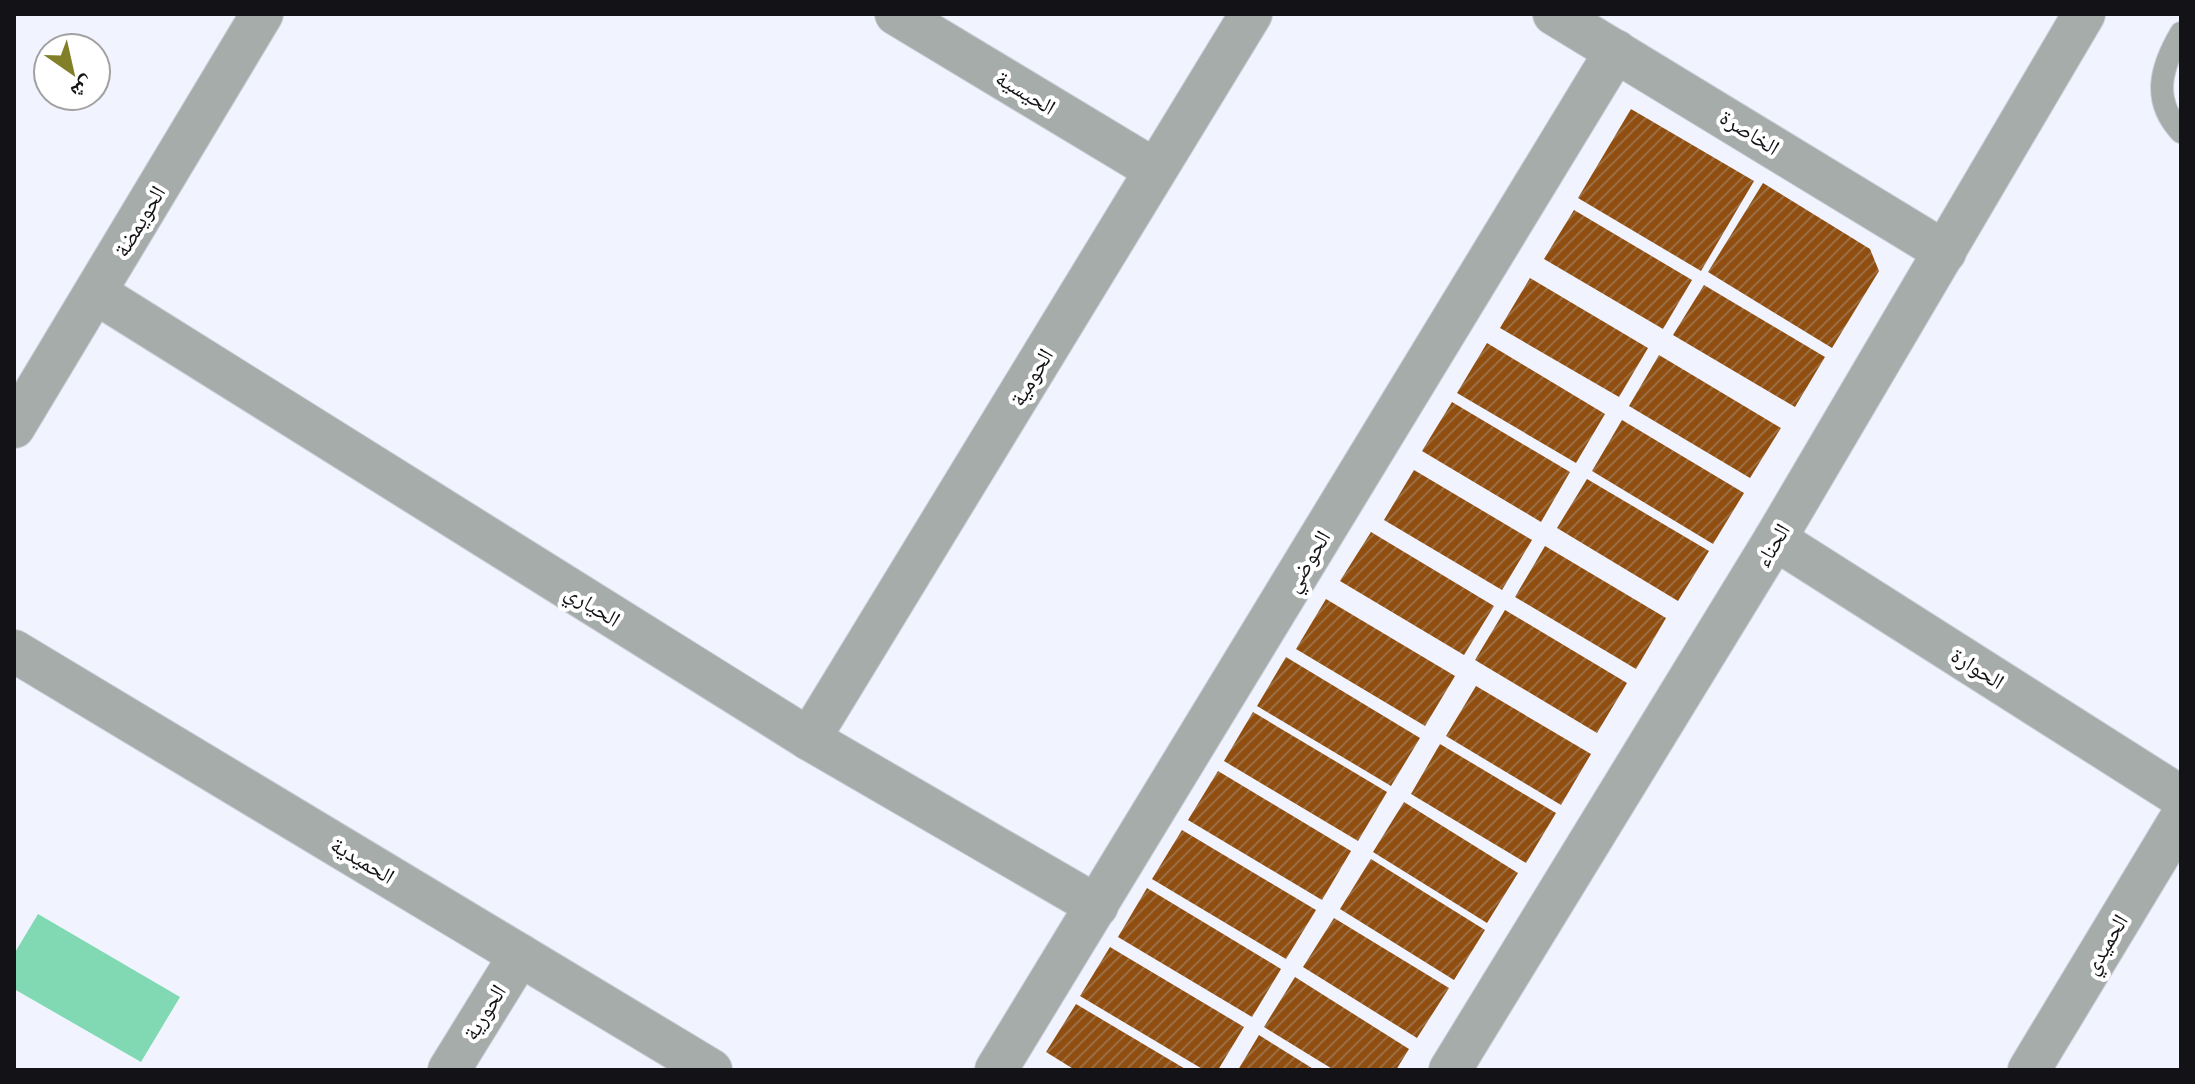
<svg xmlns="http://www.w3.org/2000/svg" width="2195" height="1084" font-family="Ubuntu,'Noto Naskh Arabic',sans-serif">
	<style>
		.green { fill: #81d9b3 }
		.building { fill: url(#building-hatch) }
		.lines { fill: none; stroke-linecap: round; stroke-linejoin: round }
		.lane-casing { stroke: #cdd0da; stroke-width: 24 }
		.street-casing { stroke: #cdd0da; stroke-width: 44 }
		.lane { stroke: #a6aca9; stroke-width: 22 }
		.street { stroke: #a6aca9; stroke-width: 42 }
		.labels { text-anchor: middle; stroke-width: 8; stroke-linejoin: round; paint-order: stroke }
		.street-label { font-size: 22px; fill: #131317; stroke: #fff }
	</style>
	<defs>
		<pattern id="building-hatch" width="6" height="6" patternUnits="userSpaceOnUse" patternTransform="scale(2)"><rect width="6" height="6" fill="#904f10"/><path d="M-1 1l2-2M0 6l6-6M5 7l2-2" fill="none" stroke="#9c6e43"/></pattern>
	</defs>
	<rect width="100%" height="100%" fill="#f1f4ff"/>
	<path class="green" d="M38 914 180 997 141 1062 14 989V954Z"/>
	<g class="building">
		<path d="M1631 109 1754 181 1701 271 1578 198Z"/>
		<path d="M1763 183 1870 249 1879 271 1832 348 1708 272Z"/>
		<path d="M1574 210 1692 280 1663 329 1544 259Z"/>
		<path d="M1530 278 1648 348 1619 397 1500 328Z"/>
		<path d="M1704 285 1825 357 1795 407 1673 335Z"/>
		<path d="M1487 343 1605 414 1576 463 1457 393Z"/>
		<path d="M1659 355 1781 428 1750 478 1629 406Z"/>
		<path d="M1452 402 1570 472 1541 522 1422 451Z"/>
		<path d="M1622 420 1744 493 1713 544 1592 471Z"/>
		<path d="M1414 470 1532 540 1502 590 1384 520Z"/>
		<path d="M1587 479 1709 551 1678 601 1557 528Z"/>
		<path d="M1371 532 1494 606 1464 655 1340 581Z"/>
		<path d="M1545 546 1666 618 1636 669 1515 597Z"/>
		<path d="M1326 599 1455 676 1425 726 1296 649Z"/>
		<path d="M1505 610 1627 683 1597 733 1475 660Z"/>
		<path d="M1286 657 1420 738 1391 786 1257 706Z"/>
		<path d="M1476 686 1591 754 1561 805 1446 736Z"/>
		<path d="M1253 712 1387 792 1358 841 1224 761Z"/>
		<path d="M1440 744 1556 813 1526 863 1411 794Z"/>
		<path d="M1218 771 1351 851 1322 900 1188 820Z"/>
		<path d="M1404 802 1518 873 1487 923 1373 852Z"/>
		<path d="M1182 830 1316 910 1286 959 1152 879Z"/>
		<path d="M1371 859 1485 930 1454 980 1340 909Z"/>
		<path d="M1147 888 1281 969 1252 1017 1118 937Z"/>
		<path d="M1334 918 1449 988 1417 1038 1303 967Z"/>
		<path d="M1110 947 1244 1027 1218 1070H1204L1080 996Z"/>
		<path d="M1295 977 1409 1049 1396 1070H1334L1264 1027Z"/>
		<path d="M1076 1004 1187 1070H1075L1046 1052Z"/>
		<path d="M1259 1035 1315 1070H1238Z"/>
	</g>
	<g class="lines">
		<defs>
			<path id="lane" d="M2181 33C2161 67 2151 100 2181 132"/>
			<g id="street">
				<path d="M896 14 1155 170"/>
				<path d="M1554 14 1945 252"/>
				<path d="M96 293 809 739 1097 906"/>
				<path d="M14 427 262 14"/>
				<path d="M1775 539 2181 797"/>
				<path d="M14 651 711 1070"/>
				<path d="M809 739 1251 14"/>
				<path d="M449 1070 520 955"/>
				<path d="M996 1070 1616 51"/>
				<path d="M1450 1070 1775 539 2084 14"/>
				<path d="M2029 1070 2181 818"/>
			</g>
		</defs>
		<use href="#lane" class="lane-casing"/>
		<use href="#street" class="street-casing"/>
		<use href="#lane" class="lane"/>
		<use href="#street" class="street"/>
	</g>
	<g class="labels">
		<g class="street-label">
			<text transform="translate(1026 92) rotate(31)" y="8">الحيسية</text>
			<text transform="translate(1750 132) rotate(32)" y="8">الخاصرة</text>
			<text transform="translate(139 221) rotate(-59)" y="8">الحويمضة</text>
			<text transform="translate(1031 377) rotate(-59)" y="8">الحومية</text>
			<text transform="translate(1772 545) rotate(-59)" y="8">الحناء</text>
			<text transform="translate(1307 561) rotate(-59)" y="8">الحوضي</text>
			<text transform="translate(593 605) rotate(32)" y="8">الحياري</text>
			<text transform="translate(1978 668) rotate(32)" y="8">الحوارة</text>
			<text transform="translate(363 860) rotate(31)" y="8">الحميدية</text>
			<text transform="translate(2105 944) rotate(-59)" y="8">الحميدي</text>
			<text transform="translate(484 1012) rotate(-58)" y="8">الحورية</text>
		</g>
	</g>
	<rect width="2195" height="1084" fill="none" stroke="#131317" stroke-width="32"/>
	<g transform="translate(72 72) rotate(146)"><circle r="38" fill="#ffffff" stroke="#a1a1a2" stroke-width="2"/>
	<path d="M0-6L14 30L0 20L-14 30Z" fill="#817f27"/>
	<text y="-12" font-size="22" font-weight="bold" text-anchor="middle" fill="#131317">ش</text>
	</g>
</svg>
